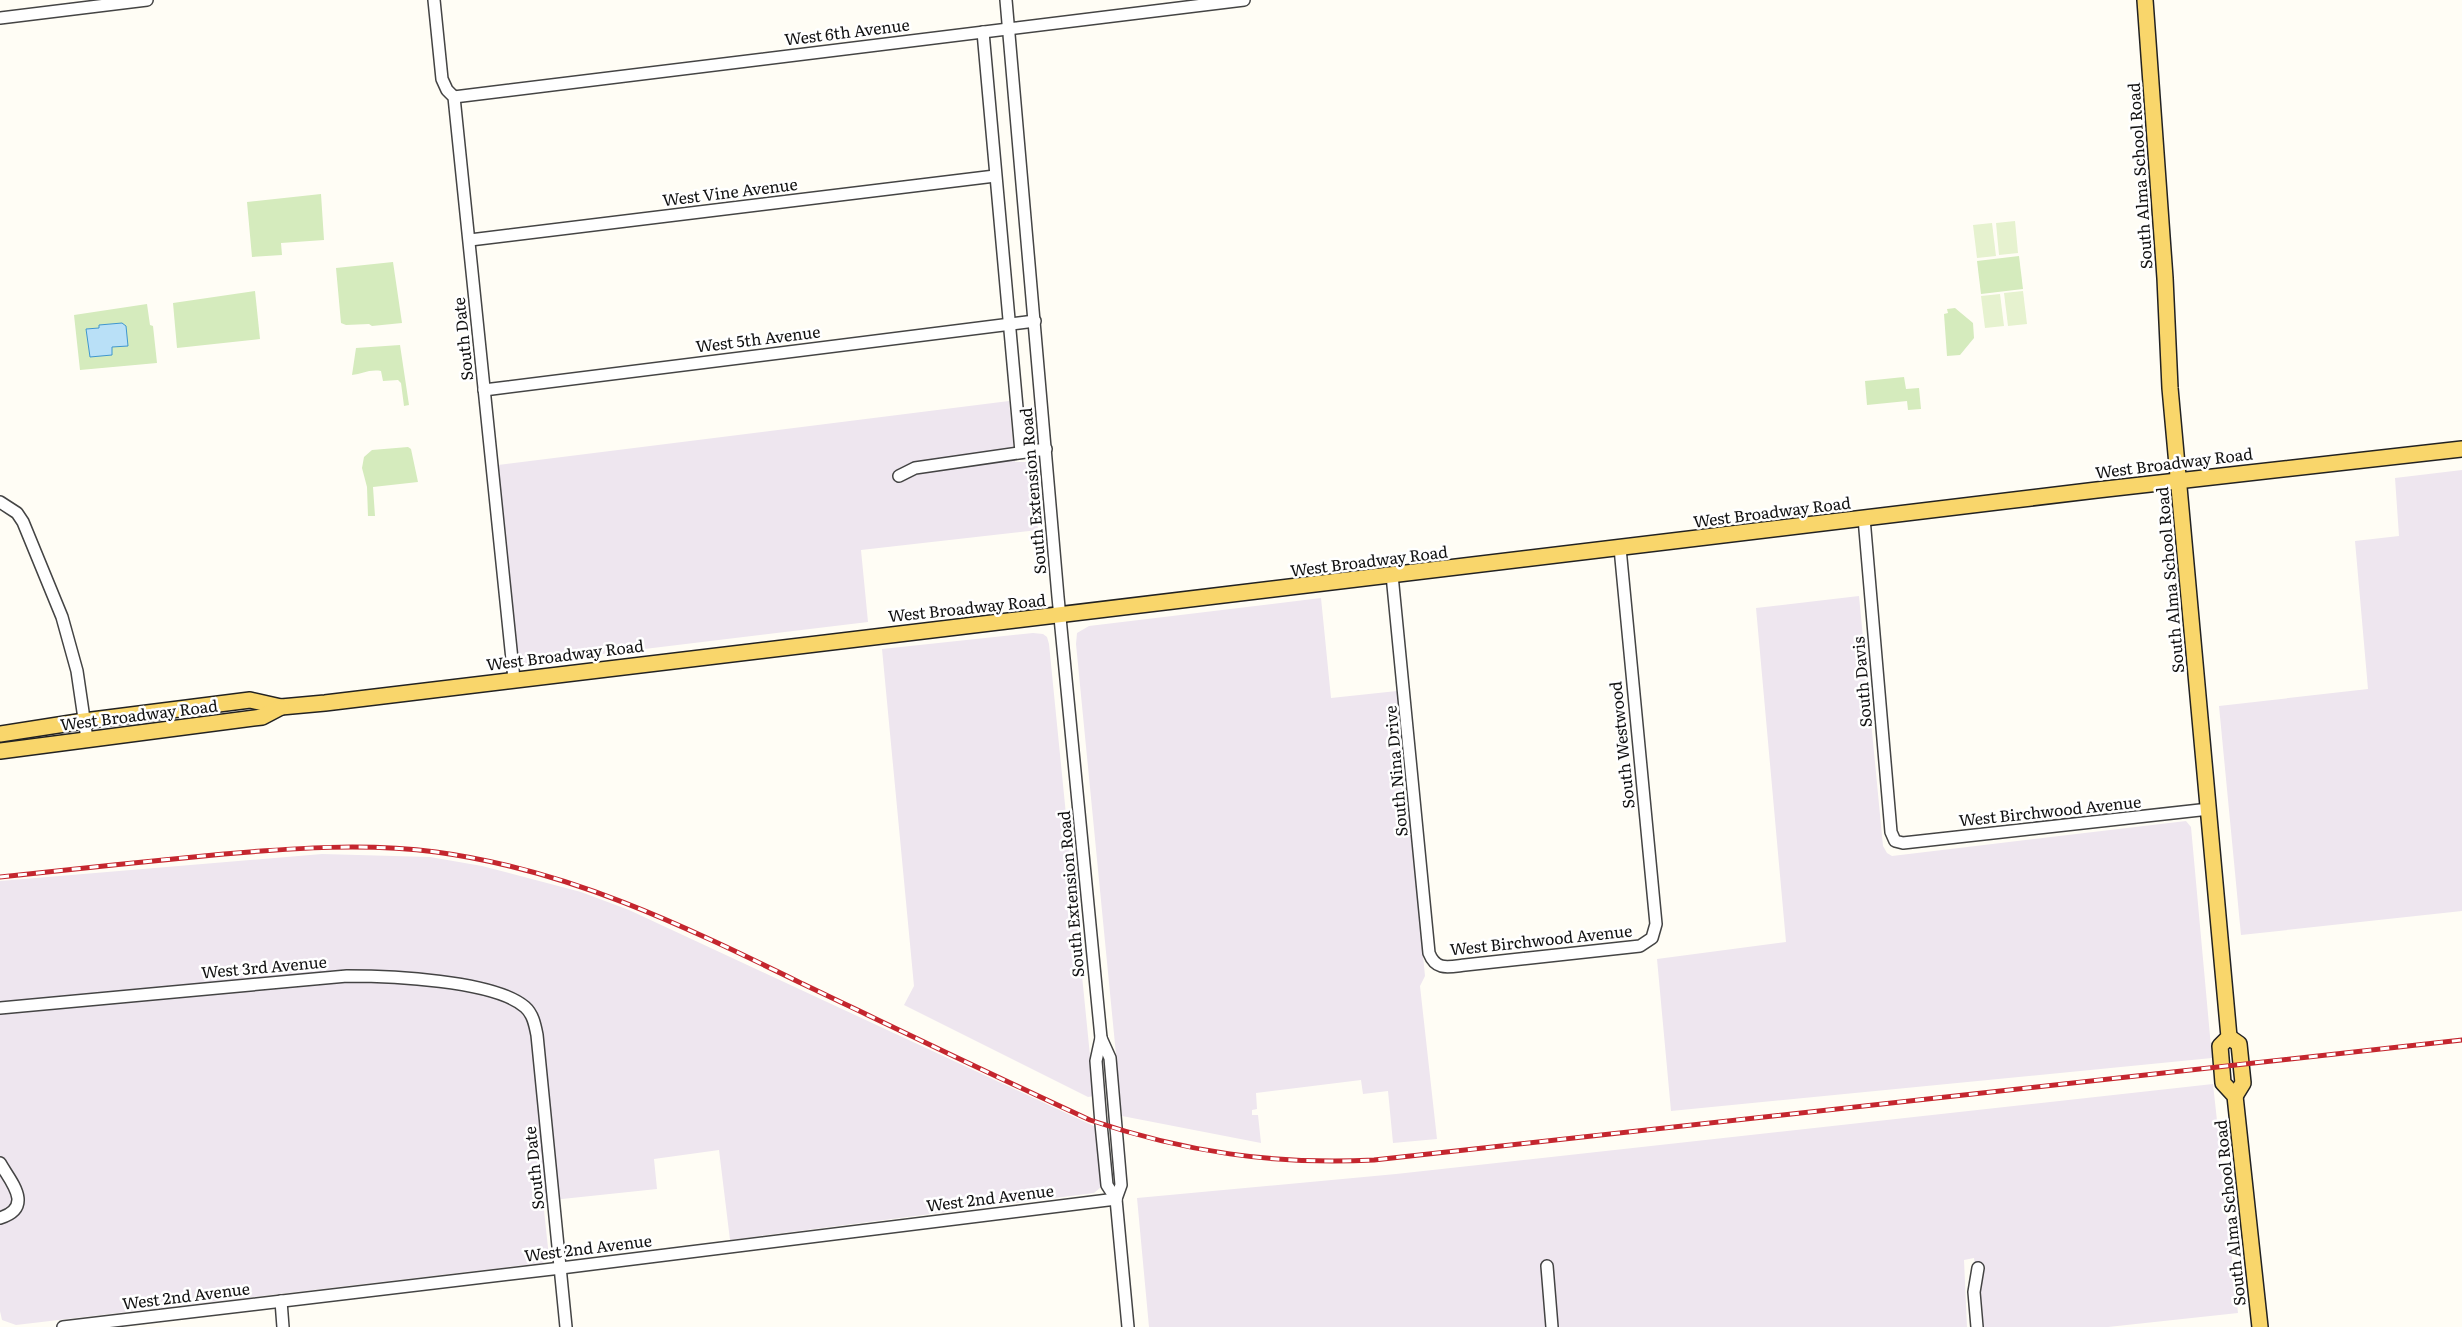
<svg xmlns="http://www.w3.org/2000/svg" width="2462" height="1327" font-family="Literata,serif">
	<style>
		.industrial { fill: #eee6ef }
		.green { fill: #d5ebbd; fill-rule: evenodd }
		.pitch { fill: #e6f2cf }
		.water { fill: #b9e0f7; stroke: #3f96cf }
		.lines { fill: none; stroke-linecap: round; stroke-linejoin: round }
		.minor-casing { stroke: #444; stroke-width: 14 }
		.major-casing { stroke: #222; stroke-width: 18 }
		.minor { stroke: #fff; stroke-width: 11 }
		.major { stroke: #f9d66b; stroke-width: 15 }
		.rail-casing { stroke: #c4262e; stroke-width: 5 }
		.rail { stroke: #fff; stroke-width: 3; stroke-dasharray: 9; stroke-linecap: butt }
		.labels { text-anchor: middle; stroke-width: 5; stroke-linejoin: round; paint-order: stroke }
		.street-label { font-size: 16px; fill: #111; stroke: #fff }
	</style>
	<rect width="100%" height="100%" fill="#fffdf5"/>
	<g class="industrial">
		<path d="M1009 401 1015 462H1029L1033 470 1038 530 861 550 868 622 529 663H524L517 655 498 465Z"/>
		<path d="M2462 470V911L2241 935 2219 706 2368 689 2355 541 2399 536 2395 478Z"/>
		<path d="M1859 596 1883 846 1887 853 1892 856 2186 821 2191 827 2212 1058 1671 1111 1657 959 1786 942 1756 608Z"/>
		<path d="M1321 598 1331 698 1397 691 1425 976 1420 986 1437 1139 1393 1143 1388 1091 1363 1094 1361 1080 1256 1093 1257 1109 1252 1110V1115H1258L1261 1143 1122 1116 1076 644 1077 633 1089 626Z"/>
		<path d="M1033 633 1043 634 1047 637 1049 644 1094 1096 1088 1097 904 1005 914 986 882 649Z"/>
		<path d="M322 854 430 857 482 866 581 892 629 910 1096 1127 1101 1187 1094 1193 730 1240 719 1150 654 1159 657 1189 543 1201 549 1257 543 1263 16 1325 2 1320 0 1311V881Z"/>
		<path d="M2213 1084 2238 1313 2108 1327H1983L1974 1258 1964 1260 1967 1327H1149L1137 1198 1396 1174Z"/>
	</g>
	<g class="green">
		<path d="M321 194 324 240 281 243 282 255 252 257 247 202Z"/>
		<path d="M2019 256 2023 289 1981 294 1977 261Z"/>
		<path d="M393 262 402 323 372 326 369 324 346 325 341 323 336 268Z"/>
		<path d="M255 291 260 339 177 348 173 303Z"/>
		<path d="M147 304 150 325 153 326 157 363 80 370 74 315ZM109 324H111L112 355 86 329 99 328Z"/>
		<path d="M1955 308 1973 323 1974 338 1960 355 1947 356 1944 314 1948 313 1947 309Z"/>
		<path d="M400 345 409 405 404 406 401 383 398 380 383 381 381 371C369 369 362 374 352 375L356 348Z"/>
		<path d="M1904 377 1906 389 1919 388 1921 409 1908 410 1907 401 1867 405 1865 381Z"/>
		<path d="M408 447 411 449 418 482 373 487 375 516H368L367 487 362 468 364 457 372 450Z"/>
	</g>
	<g class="pitch">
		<path d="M2015 221 2018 253 1999 255 1996 223Z"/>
		<path d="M1992 223 1996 256 1977 258 1973 225Z"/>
		<path d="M2023 291 2027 324 2008 326 2004 293Z"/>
		<path d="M2000 294 2004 326 1985 328 1981 296Z"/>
	</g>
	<path class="water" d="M122 323 126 326 128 346 112 347V355L90 357 86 329 99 328V325Z"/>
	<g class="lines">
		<defs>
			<g id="minor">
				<path d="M434 0 442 79 447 90 454 97 514 679"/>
				<path d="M1006 0 1058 597 1101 1038 1096 1061 1101 1124 1107 1185 1116 1199"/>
				<path d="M0 18 147 0"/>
				<path d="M983 32 1021 452"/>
				<path d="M454 97 1244 0"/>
				<path d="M470 240 995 176"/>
				<path d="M484 390 1035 321"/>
				<path d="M899 476 915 468 1046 449"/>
				<path d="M0 502 17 513 23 522 62 617 77 671 87 739"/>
				<path d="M1864 518 1891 832 1895 841 1903 843 2209 809"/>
				<path d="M1392 575 1429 953C1436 971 1448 967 1465 965L1640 946 1652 938 1656 924 1620 548"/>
				<path d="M0 1008 347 976C388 976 494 980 525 1007 533 1014 535 1025 537 1035L566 1327"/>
				<path d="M1101 1038 1110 1058 1121 1185 1116 1199 1128 1327"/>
				<path d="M0 1163C10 1181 35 1207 0 1218"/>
				<path d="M1547 1266 1552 1327"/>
				<path d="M281 1301 283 1327"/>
				<path d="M63 1327 561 1268 1116 1199"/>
				<path d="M1977 1327 1974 1292 1978 1268"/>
			</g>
			<g id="major">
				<path d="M2145 0 2165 278 2170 388 2229 1037 2220 1046 2223 1083 2235 1096 2260 1327"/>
				<path d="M0 734 84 721 250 700 281 707 325 703 2097 490 2462 449"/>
				<path d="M0 751 262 717 281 707"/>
				<path d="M2229 1037 2239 1044 2243 1083 2235 1096"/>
			</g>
		</defs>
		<use href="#minor" class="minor-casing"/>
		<use href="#major" class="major-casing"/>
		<use href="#minor" class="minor"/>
		<use href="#major" class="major"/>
		<defs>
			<path id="rail" d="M0 877C75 869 149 861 224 854 294 848 366 843 436 852 570 870 684 926 803 984 899 1030 994 1076 1090 1120 1184 1152 1274 1165 1374 1160L2462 1040"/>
		</defs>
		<use href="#rail" class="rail-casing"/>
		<use href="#rail" class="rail"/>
	</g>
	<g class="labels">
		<g class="street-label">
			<text transform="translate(847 32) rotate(-7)" y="6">West 6th Avenue</text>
			<text transform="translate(2140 176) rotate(-94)" y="6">South Alma School Road</text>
			<text transform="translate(730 192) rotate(-7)" y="6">West Vine Avenue</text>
			<text transform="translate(463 339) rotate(-96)" y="6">South Date</text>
			<text transform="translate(758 339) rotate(-7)" y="6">West 5th Avenue</text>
			<text transform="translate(2174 463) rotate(-7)" y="6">West Broadway Road</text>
			<text transform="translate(1033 491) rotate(-95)" y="6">South Extension Road</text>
			<text transform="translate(1772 512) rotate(-7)" y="6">West Broadway Road</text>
			<text transform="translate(1369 561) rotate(-7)" y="6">West Broadway Road</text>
			<text transform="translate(2170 580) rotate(-95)" y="6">South Alma School Road</text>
			<text transform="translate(967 608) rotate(-6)" y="6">West Broadway Road</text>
			<text transform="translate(565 655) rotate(-7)" y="6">West Broadway Road</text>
			<text transform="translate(1862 682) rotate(-95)" y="6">South Davis</text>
			<text transform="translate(139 715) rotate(-7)" y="6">West Broadway Road</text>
			<text transform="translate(1622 745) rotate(-96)" y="6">South Westwood</text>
			<text transform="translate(1396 771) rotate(-95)" y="6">South Nina Drive</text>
			<text transform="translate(2050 811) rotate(-6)" y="6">West Birchwood Avenue</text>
			<text transform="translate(1071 894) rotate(-95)" y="6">South Extension Road</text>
			<text transform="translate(1541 940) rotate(-6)" y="6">West Birchwood Avenue</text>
			<text transform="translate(264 967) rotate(-5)" y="6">West 3rd Avenue</text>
			<text transform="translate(534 1168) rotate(-96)" y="6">South Date</text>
			<text transform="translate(990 1198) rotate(-7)" y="6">West 2nd Avenue</text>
			<text transform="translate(2230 1213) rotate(-96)" y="6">South Alma School Road</text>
			<text transform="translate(588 1248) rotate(-7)" y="6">West 2nd Avenue</text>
			<text transform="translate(186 1296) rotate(-7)" y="6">West 2nd Avenue</text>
		</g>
	</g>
</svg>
